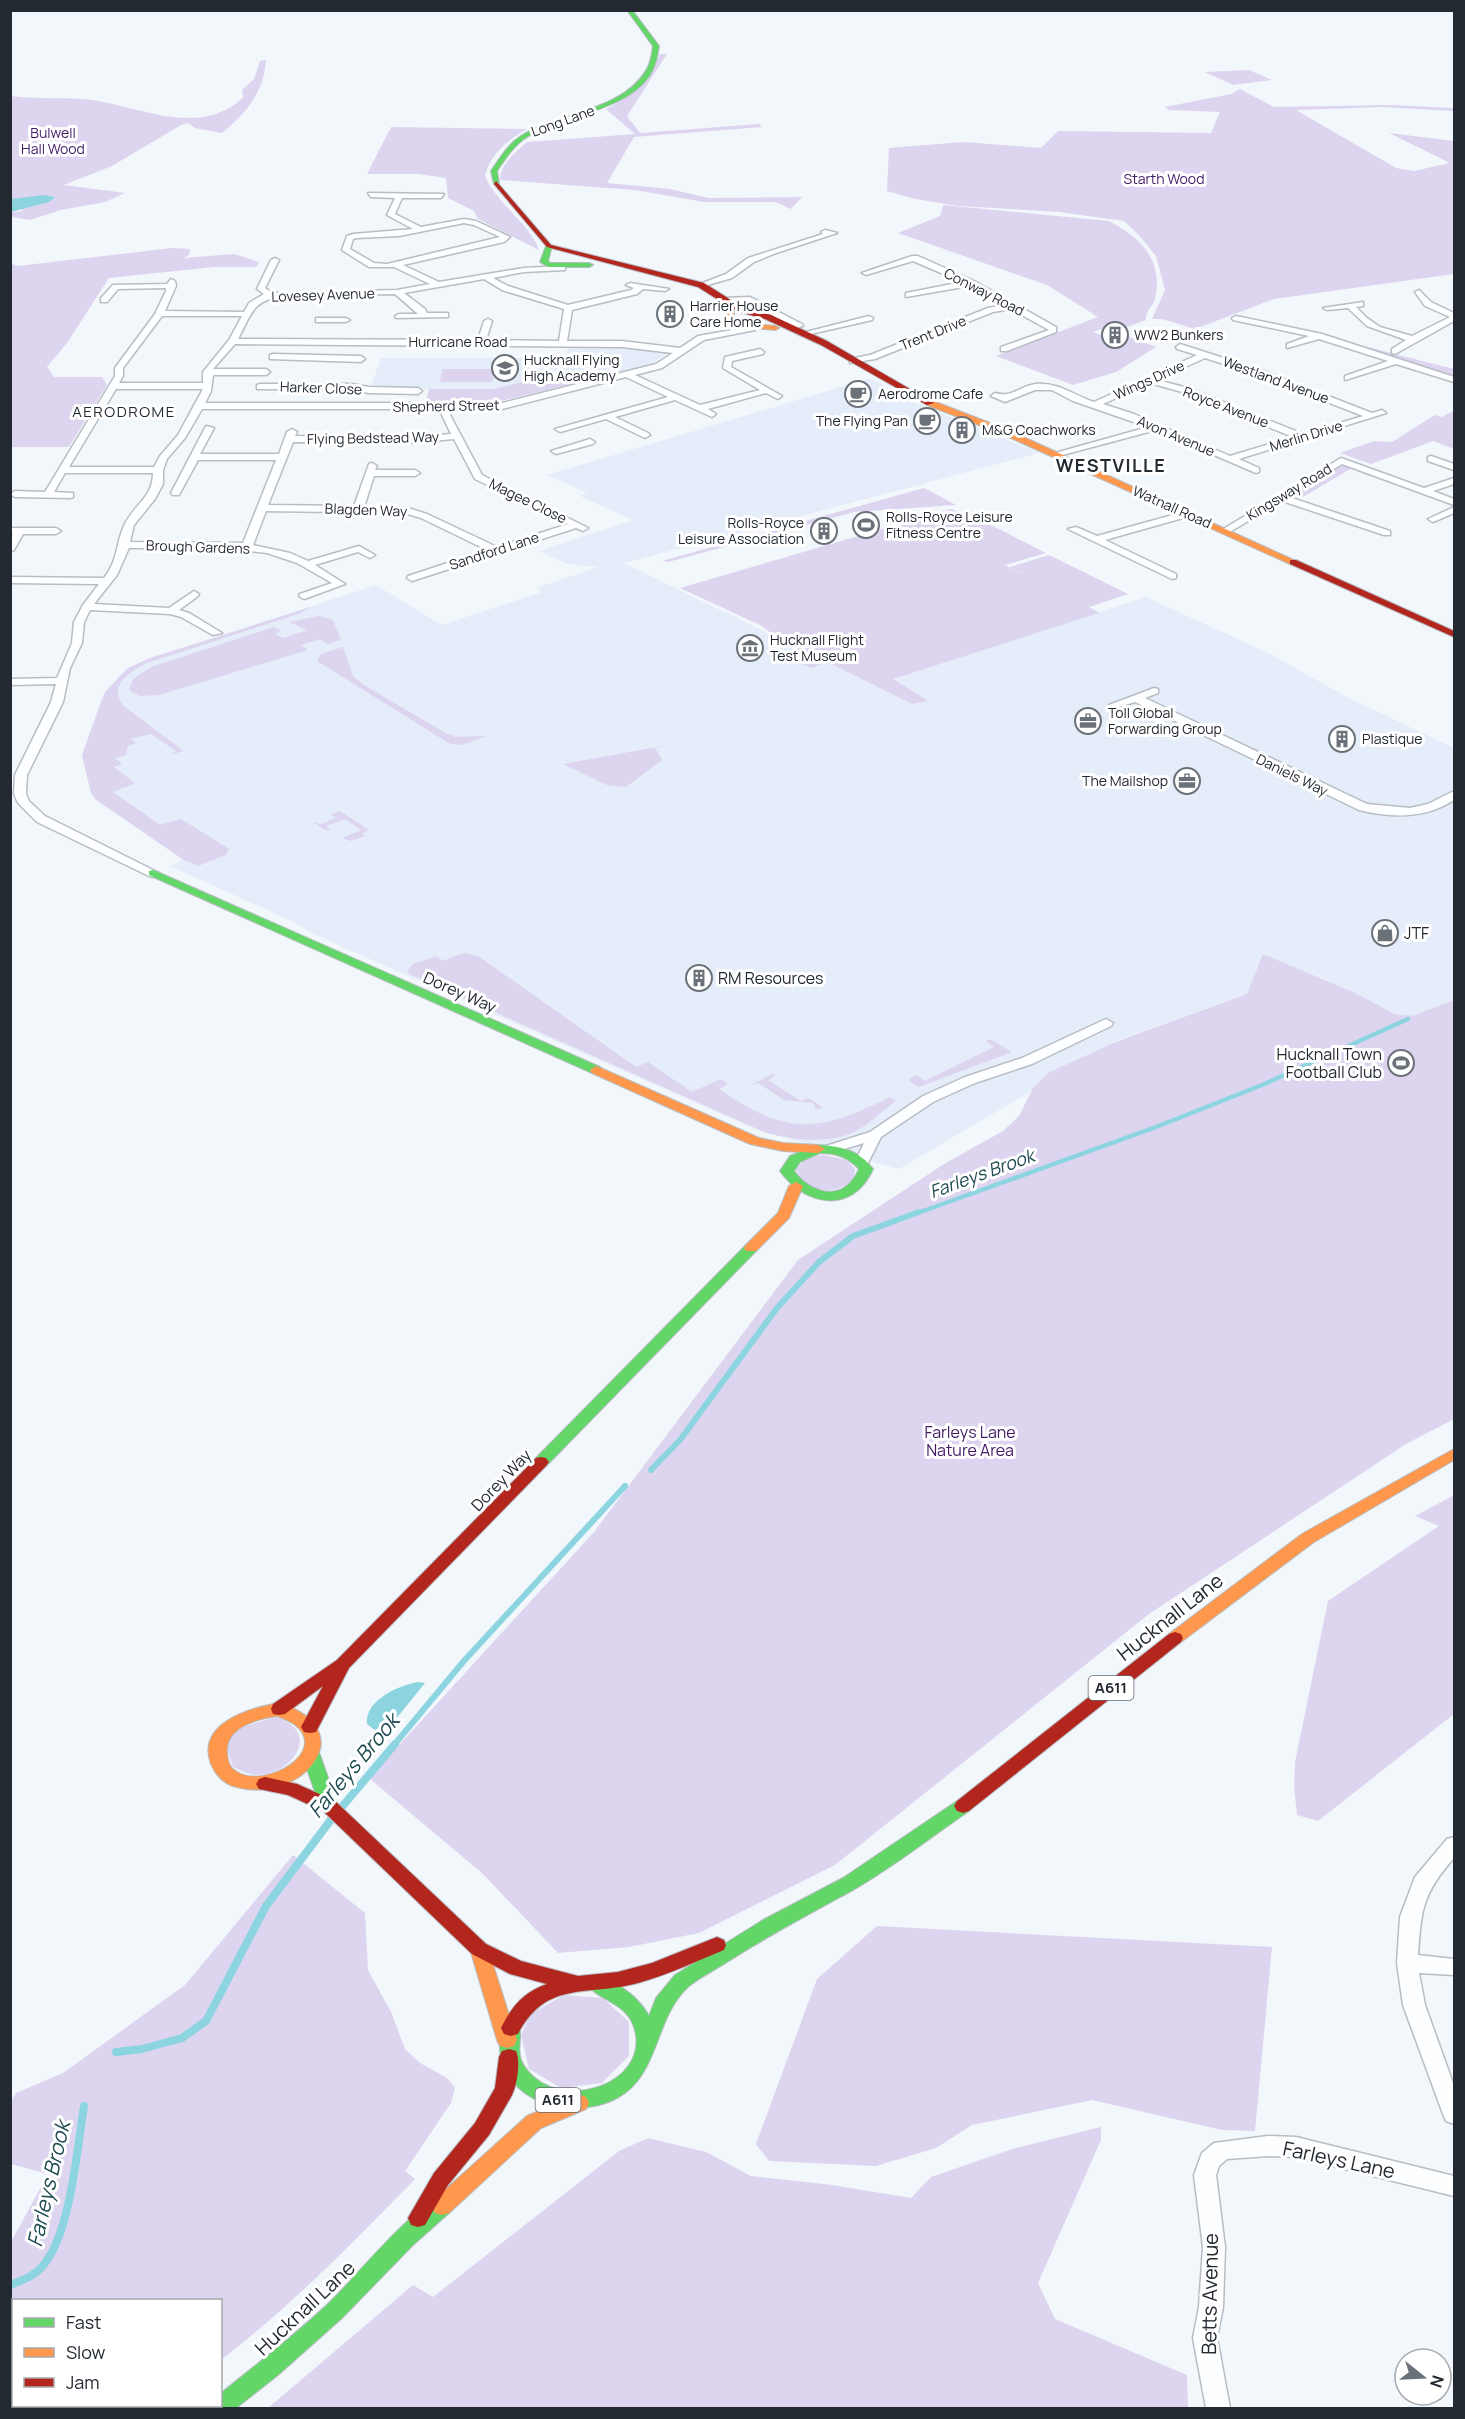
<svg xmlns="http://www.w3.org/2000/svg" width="1465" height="2419" font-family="Manrope,sans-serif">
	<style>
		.built { fill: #e4edf9 }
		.green { fill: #ddd4f0 }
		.water { fill: #8cd5e0 }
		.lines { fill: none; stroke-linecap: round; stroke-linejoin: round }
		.stream-far2 { stroke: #8cd5e0; stroke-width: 4.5 }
		.stream-far1 { stroke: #8cd5e0; stroke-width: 6 }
		.stream { stroke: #8cd5e0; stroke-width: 8 }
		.street-casing { stroke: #b7bdc3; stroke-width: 3 }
		.fast-casing { stroke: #b7bdc3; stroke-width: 2 }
		.slow-casing { stroke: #b7bdc3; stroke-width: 2 }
		.jam-casing { stroke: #b7bdc3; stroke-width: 2 }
		.street { fill: #fdfeff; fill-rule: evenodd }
		.fast { fill: #63d668; fill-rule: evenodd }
		.slow { fill: #ff974d; fill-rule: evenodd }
		.jam { fill: #b3261e; fill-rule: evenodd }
		.labels { text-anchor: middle; stroke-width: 6; stroke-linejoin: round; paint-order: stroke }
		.far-street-label { font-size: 14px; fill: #232931; stroke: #fff }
		.far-park-label { font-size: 14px; fill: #421b66; stroke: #fff }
		.far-poi-label { font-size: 14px; fill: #232931; stroke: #fff; text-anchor: start }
		.far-neighbourhood-label { font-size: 15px; letter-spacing: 1.5px; fill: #232931; stroke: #fff }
		.shield { fill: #fff; stroke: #65696f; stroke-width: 1.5 }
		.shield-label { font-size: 15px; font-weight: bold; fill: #232931 }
		.poi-label { font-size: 16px; fill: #232931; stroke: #fff; text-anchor: start }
		.street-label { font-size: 16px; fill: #232931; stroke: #fff }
		.park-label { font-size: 16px; fill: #421b66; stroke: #fff }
		.far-district-label { font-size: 18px; font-weight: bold; letter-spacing: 1.5px; fill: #232931; stroke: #fff }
		.water-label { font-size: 18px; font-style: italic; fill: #1d4b51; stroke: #fff }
		.near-street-label { font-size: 20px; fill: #232931; stroke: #fff }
		.near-water-label { font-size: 21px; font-style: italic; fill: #1d4b51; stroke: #fff }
	</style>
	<rect width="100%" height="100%" fill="#f2f7fc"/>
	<g class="built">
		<path d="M568 347H627L668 353 651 364 567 385 549 375 494 389H370L381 358H565Z"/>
		<path d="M871 378 909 400 1039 453 624 563 912 704 927 701 892 679 1146 597 1268 653 1347 697 1454 748V1000L1412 1016H1404L1386 1010 1322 978 1247 994 1118 1040 899 1169 757 1130 313 934 296 923 170 866 183 860 95 799 91 793 82 755 101 699 121 674 138 663 376 585 442 625 542 592 536 588 599 567 567 564 539 551 633 520 580 496 587 493 547 475Z"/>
	</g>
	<g class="green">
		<path d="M660 54H667L627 116 640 133 759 124 762 127 634 137 607 183 670 189 709 198 802 197 791 209 775 202H704L635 190 500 180C500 164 516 152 527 142L635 134 606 109C635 94 647 85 660 54Z"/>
		<path d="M266 60C264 92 246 114 222 133L195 128 188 123 181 125 112 166 64 185 125 193 105 202 61 210 30 220 11 217V212L23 211 11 199V96C39 100 69 96 98 101 148 110 200 136 243 98L242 90 254 79 260 61Z"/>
		<path d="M1249 70 1272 80 1233 85 1205 72Z"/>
		<path d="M1240 89 1274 107 1390 105 1454 108V111L1383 107 1296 110 1396 168 1414 171 1450 163 1389 133 1454 141V274L1274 299 1195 329 1162 319H1152L1165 290 1156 256 1140 236 1124 221 1059 212 959 206 915 199 887 191 889 148 963 142 1041 148 1058 131 1211 133 1220 112 1169 110 1165 107 1231 94Z"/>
		<path d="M391 127 527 129C508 140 490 154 485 176 497 204 531 225 539 250L478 219 474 211 448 198 446 178 419 174H367Z"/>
		<path d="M943 205 1109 221C1140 237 1164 260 1155 299 1153 307 1145 311 1146 320L1119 330 1108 327 1093 332 1111 339 1127 336 1156 347 1116 372 1073 385 996 356 1098 317 1047 285 898 233 940 216Z"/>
		<path d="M172 248 190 249 189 255 183 258 234 254 259 262 256 267H214L109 278 67 343 47 367 54 377H102L107 385 69 447H11L10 263 18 266Z"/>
		<path d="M1360 345 1454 369V379L1357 347Z"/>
		<path d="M442 369H495L492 382H440Z"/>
		<path d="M549 375 567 385 493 403H425L429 389H494Z"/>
		<path d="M1454 411V449L1433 441 1371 464 1340 453 1374 441 1392 442 1435 415 1441 417Z"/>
		<path d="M1343 465 1352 468 1296 501 1287 497Z"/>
		<path d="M924 488 956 505 854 512 668 562 662 561Z"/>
		<path d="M951 509 999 529 1046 553 1005 565 1030 578 1010 567 1049 555 1128 594 1089 607 1099 613 893 679 928 701 912 704 827 662 811 668 784 655 797 650 794 648 796 646 781 641 762 626 680 588Z"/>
		<path d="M311 607 298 614 147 663C129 672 106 687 125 707L184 751 169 755 176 751 151 734 131 739 136 743 128 746 126 755 115 758 122 764 114 767 135 783 113 792 160 825 181 819 229 849 226 855 198 866 184 860 95 799 91 793 82 755 105 692 128 668 150 658Z"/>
		<path d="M319 616 333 620 341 640 328 644 320 639 301 645 308 650 159 695 139 696 129 690 133 679 151 667 274 627 281 631 275 634 283 638 307 630 289 622Z"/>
		<path d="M343 647 353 676 364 685 447 734 454 735 453 737 487 736 461 745 450 744 317 661 321 654Z"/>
		<path d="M668 745 655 748 662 760 626 787 607 785 563 764Z"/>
		<path d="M340 811 369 830 362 833 365 836 351 841 333 835 342 838 361 830 345 819 326 826 330 830 327 831 313 822 321 824 336 818 331 814Z"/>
		<path d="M463 953 478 956 636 1067 648 1062 692 1092 721 1079 728 1084 719 1089C787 1136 818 1133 890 1097L896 1101C885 1109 874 1119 863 1127 836 1145 797 1141 767 1133L409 974 408 969 413 964 436 956 443 961Z"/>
		<path d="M1263 954 1353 992 1395 1014 1412 1016 1454 1000V1419L1406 1444 1149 1614 835 1865 699 1933 629 1947 558 1953 483 1874 369 1778 594 1532 798 1260 944 1164 1003 1131 1019 1116 1033 1088 1048 1073 1118 1041 1247 994Z"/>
		<path d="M990 1039 1012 1052 919 1087 908 1080 916 1075 925 1081 994 1047 986 1041Z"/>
		<path d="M773 1074 775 1075 768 1080 801 1101 809 1098 823 1108 816 1109 813 1103 784 1100 758 1083 748 1086Z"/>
		<path d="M824 1155 847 1160 855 1169 854 1179C839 1194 822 1191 804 1185L796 1170C800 1161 814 1156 824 1155Z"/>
		<path d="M1454 1495V1714L1318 1821 1297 1815 1294 1786 1295 1762 1328 1601 1439 1526 1415 1516Z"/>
		<path d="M275 1717C327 1732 287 1782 250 1774 244 1773 238 1769 233 1767L225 1744 235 1729Z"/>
		<path d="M293 1855 365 1913 368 1970 392 2014 405 2049 420 2063 447 2078 455 2088 451 2103 405 2171 415 2179C353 2243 291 2306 221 2360L220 2300H14V2406H161L157 2408H11V2242L48 2174 11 2164V2102L16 2093 63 2073 185 1985Z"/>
		<path d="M877 1926 1272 1947 1255 2131 1222 2130 1092 2100 972 2125 936 2148 876 2166 769 2161 756 2144 817 1979Z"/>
		<path d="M564 1995 603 1998 629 2022V2056L602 2083 561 2088 529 2069 521 2035 531 2014Z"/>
		<path d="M1101 2127V2140L1038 2283 1055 2319 1187 2375 1188 2408H268L413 2285 433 2297 619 2151 648 2138 706 2152 751 2176 832 2185 911 2198 931 2177 1012 2149Z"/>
	</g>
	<g class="water">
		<path d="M44 195 55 197 49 202 11 212V199Z"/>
		<path d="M418 1682 425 1683 395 1720 375 1730 367 1724C364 1700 400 1685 418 1682Z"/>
	</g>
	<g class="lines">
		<path class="stream-far2" d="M915 1214 1156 1127 1262 1085 1408 1019"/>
		<g class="stream-far1">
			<path d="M651 1470 680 1440 777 1308 819 1262 853 1236 919 1212"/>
			<path d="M394 1745 463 1662 625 1486"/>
		</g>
		<g class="stream">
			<path d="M341 1808 395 1744"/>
			<path d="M116 2052 142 2049 182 2038 206 2021 266 1906 333 1817"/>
			<path d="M10 2285C23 2280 37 2275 45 2263 71 2229 77 2149 84 2106"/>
		</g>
		<defs>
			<g id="street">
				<path d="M368 193 444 194 441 198H402L395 214 421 227 464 219 476 221 510 237 504 242 403 265 439 282 524 268 562 266H565V270L524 272 493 278 508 286 568 305 631 290 634 288 626 285 630 283 669 289 665 291 643 289 637 294 572 310 567 341H622L680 348 698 336 755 326V330L704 340 662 368 635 375 700 405 760 390 723 368 725 357 760 349 764 352 763 354 732 361 731 367 782 396 778 399 766 393 708 409 716 414 712 417 675 400 615 417 648 433 650 435 645 438 606 419 560 432 555 429 668 397 626 377 502 409H452L450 415 482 475 588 528 583 531 576 528 412 581 407 578 408 576 487 550 421 518 404 513 266 511 253 545 290 553 308 561 359 546 375 555 370 558 358 552 315 565 345 584 304 599 299 596 300 594 332 583 297 563 267 553 227 548H129L117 575 94 604 169 608 194 591 199 594 198 596 179 610 189 613 222 633 213 635 181 617 170 614 90 610 84 622 82 643 70 668 63 702 27 775 26 794 29 801 45 816 159 873 153 877 149 876 37 822 18 803 14 794 15 775 51 702 56 684 10 685V679L57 678 72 643 74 622 83 605 99 584 10 583V577L104 578C118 561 116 543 124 526 133 505 153 498 153 473H65L54 492 73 493V497L70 498 15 497 10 494 15 491 45 492 115 376V368L155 314 166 291V288L118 289 107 302H101V298L113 285 167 284 171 279 175 281 176 286 165 311 244 312 249 303 264 294 257 289 271 260 275 258 279 260 265 288 272 293 397 290 430 284 394 267H369L342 250 347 236 353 234 413 229 387 215 395 198 371 197ZM464 223 474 225 500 237 387 264 374 263 350 249 353 239 357 238 399 236ZM484 279 502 290 564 309 559 341 486 340 492 321 488 319 484 321 478 340 238 339C251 315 252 301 281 296L395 294 418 314H399L395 316 396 318 445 317H448V313H427L425 309 404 293ZM162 316H242L229 340 203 372V383H119L123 376V368ZM235 344 622 347 673 353 656 364 502 403H205L211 391 213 375H266L270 372 266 369H213ZM116 389H203L178 435 160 456 154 467H69ZM202 409H443L442 415 451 434 409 437 295 436 297 432 292 429 287 432 279 454H200L214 428 206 426 171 493 173 495H179L198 460H276L243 543 130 542 134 525 155 499 163 484V470L167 459 185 438ZM454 439 475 479 568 524 497 547 427 514 408 508 364 507 374 476H415L420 473 415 470H375L377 466 372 463 369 464 354 506 268 505 293 442 409 443Z"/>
				<path d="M825 230 837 233 776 253 754 262 732 278 701 287 697 285 726 274 748 258 823 234 821 232Z"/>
				<path d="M912 256H918L974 281 1056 327V332L1007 351H1001V347L1049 330 1011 309 993 312 875 359 850 363V359L870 355 988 308 1004 305 969 286 906 297V293L962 282 913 261 866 275 862 273Z"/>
				<path d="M1419 290 1431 302 1454 313V321L1395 354 1392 353V349L1406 340 1367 326 1348 308 1327 310 1323 308 1363 302V306L1356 307 1367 318 1380 327 1412 336 1450 317 1425 306 1415 292Z"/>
				<path d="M750 297 802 324 803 326 796 328 746 301 725 302 721 300 725 298Z"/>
				<path d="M869 316 873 318 872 320 802 336 798 334Z"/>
				<path d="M1236 316 1322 334 1454 377V382L1396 364 1345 380V376L1388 361 1319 339 1287 348V344L1309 336 1233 320 1232 318Z"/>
				<path d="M319 318H346L350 320 346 322H316V318Z"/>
				<path d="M1180 344 1264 371 1372 413 1382 410 1386 413 1239 459 1259 468V472L1256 473 1156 430 1055 457V453L1148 427 1073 401 1052 390H1035L1005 402 991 396 995 393C1013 398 1019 386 1036 384 1058 382 1073 395 1094 402L1197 355 1177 349 1176 347ZM1205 358 1258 375 1363 416 1303 434 1188 388 1157 380ZM1150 383 1182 392 1293 437 1230 456 1134 414 1103 404Z"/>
				<path d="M273 354 361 356 365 359 361 362 270 359V355Z"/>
				<path d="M260 384H352L369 387 418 388 422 391 418 394 369 393 352 390 257 389V385Z"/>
				<path d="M590 439 595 442 593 444 556 454 551 451Z"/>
				<path d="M1431 456 1454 464V470L1428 461V457Z"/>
				<path d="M1341 458 1424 488 1454 478V484L1433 491 1454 499V505L1342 464 1289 497 1390 531V535H1384L1282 501 1228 533 1220 531Z"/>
				<path d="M1454 507V513L1433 522 1428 519Z"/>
				<path d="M1187 511 1190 512V516L1105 540 1176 574V578L1172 579 1068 529 1076 527 1097 536Z"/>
				<path d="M10 528H56L61 531 56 534H23L14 550 10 551V539L13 534H10Z"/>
				<path d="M1154 688 1158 689V693L1145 698 1367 804 1410 808 1428 804 1454 791V800C1425 819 1392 818 1359 810L1135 702 1115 708 1109 705Z"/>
				<path d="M1106 1019 1113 1023 1111 1026 1032 1064 975 1083 933 1102 881 1137 867 1165 862 1166 855 1162 864 1143 831 1153 824 1149 826 1146 870 1132 923 1096 965 1077 1022 1058Z"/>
				<path d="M1454 1837V1858C1423 1893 1421 1909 1418 1955L1454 1959V1975L1419 1973 1425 2005 1454 2086V2124L1446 2121 1443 2114 1403 2005 1397 1963 1400 1917 1415 1877 1447 1839Z"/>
				<path d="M1268 2136 1296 2137 1454 2176V2196L1296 2157 1268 2156 1227 2159 1219 2166 1216 2175 1225 2247 1223 2307 1217 2338 1230 2408H1206L1193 2338 1199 2307 1203 2247 1194 2175 1202 2153 1214 2143Z"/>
			</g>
			<g id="fast">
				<path d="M627 10H632L659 46C658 52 657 59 655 64 640 111 560 114 524 139 513 147 505 159 497 171L499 183 494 184 491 171C500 158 508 144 521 136 560 111 622 112 647 69 651 62 652 53 653 46Z"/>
				<path d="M549 244 552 246 548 261 550 263H589L593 265 589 267H549L540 262 546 246Z"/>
				<path d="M153 870 600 1067 602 1070 596 1074 592 1073 149 875V871Z"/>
				<path d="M818 1145C840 1146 859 1150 873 1169 853 1214 806 1207 780 1171L790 1156ZM820 1153C836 1153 848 1157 859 1169 845 1202 813 1196 794 1171L800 1162Z"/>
				<path d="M751 1244 758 1248 756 1251 546 1466H536L533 1462 536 1458 746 1245Z"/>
				<path d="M311 1748 317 1750 320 1755 338 1806 335 1811 329 1813 323 1811 320 1806 302 1755 305 1750Z"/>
				<path d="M963 1799 969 1801 972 1806 969 1811C931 1837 893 1867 853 1890 810 1913 768 1936 727 1962 715 1970 700 1977 689 1986 654 2017 660 2075 617 2098 578 2119 512 2107 501 2057 499 2046 499 2033 504 2022L511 2020 518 2022C525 2038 512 2052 527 2070 561 2113 649 2085 635 2030 628 2001 596 2001 587 1983L589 1977 596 1975C617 1982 638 1996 649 2016L656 1998 675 1975 763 1920 843 1878 957 1801Z"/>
				<path d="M442 2197 449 2199 452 2206 449 2213 413 2245 342 2318 278 2375 236 2408H209L210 2406H220V2394C257 2364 295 2335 329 2303 356 2277 411 2208 442 2197Z"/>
			</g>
			<g id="slow">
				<path d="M729 302 733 304 735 322 775 326 779 328 775 330 729 326 725 304Z"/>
				<path d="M927 401H933L1008 430 1298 562 1290 564 1002 434 927 405Z"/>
				<path d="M596 1066 759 1138 783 1143 818 1145 825 1149 818 1153 783 1151 750 1144 592 1073 590 1070Z"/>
				<path d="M796 1182 803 1186 789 1218 756 1251H746L744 1248 746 1245 778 1213 789 1186Z"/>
				<path d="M1454 1449V1460L1314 1542 1181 1642 1175 1644 1169 1642 1167 1638 1169 1634 1302 1534Z"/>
				<path d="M279 1703C366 1730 300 1807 233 1786 223 1783 215 1774 211 1764 196 1723 250 1708 279 1703ZM277 1716C283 1718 289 1721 294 1724 331 1751 266 1790 237 1772 229 1768 228 1761 227 1753 225 1727 257 1719 277 1716Z"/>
				<path d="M479 1941 486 1944 488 1949 517 2040 514 2046 507 2048 500 2046 497 2040 470 1949 472 1944Z"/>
				<path d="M579 2094 586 2097 589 2103 586 2109 541 2128 449 2213 442 2215 435 2213 432 2206 435 2199 527 2116Z"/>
			</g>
			<g id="jam">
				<path d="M496 181 551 245 704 283 742 307 771 315 827 341 934 403 927 405 821 345 765 319 736 311 698 287 547 247 494 184Z"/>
				<path d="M1290 560H1296L1454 631V637L1290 564Z"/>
				<path d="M541 1457 546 1458 549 1462 546 1466 349 1668 316 1732 310 1733 304 1732 301 1727 323 1686 285 1714 279 1715 273 1714 271 1709 273 1704 337 1660 536 1458Z"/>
				<path d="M1175 1632 1181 1634 1183 1638 1181 1642 969 1811 963 1813 957 1811 954 1806 957 1801 1169 1634Z"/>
				<path d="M265 1777 297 1784 335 1801 486 1944 521 1961 578 1976 618 1972 652 1963 717 1937 724 1940 726 1945 724 1950C695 1962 667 1975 638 1983 587 1997 547 1979 518 2034L511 2036 504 2034 501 2028C512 2006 524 1992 547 1984L510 1974 472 1954 323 1811 288 1795 259 1789 256 1784 259 1779Z"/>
				<path d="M509 2049 516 2051C521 2062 517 2084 512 2095L489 2135 448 2185 425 2225 418 2227 411 2225 408 2218 434 2173 475 2123 495 2088 499 2057 502 2051Z"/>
			</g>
		</defs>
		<use href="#street" class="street-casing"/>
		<use href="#fast" class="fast-casing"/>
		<use href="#slow" class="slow-casing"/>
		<use href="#jam" class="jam-casing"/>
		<use href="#street" class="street"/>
		<use href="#fast" class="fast"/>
		<use href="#slow" class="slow"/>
		<use href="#jam" class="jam"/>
	</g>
	<defs>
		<symbol id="building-ring" viewBox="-11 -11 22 22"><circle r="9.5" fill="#fff" stroke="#6b7178" stroke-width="1.5"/><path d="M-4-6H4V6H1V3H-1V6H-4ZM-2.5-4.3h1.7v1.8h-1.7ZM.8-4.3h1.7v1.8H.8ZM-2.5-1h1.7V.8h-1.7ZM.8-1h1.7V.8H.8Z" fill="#6b7178"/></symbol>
		<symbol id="school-ring" viewBox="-11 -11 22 22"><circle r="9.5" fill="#fff" stroke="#6b7178" stroke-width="1.5"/><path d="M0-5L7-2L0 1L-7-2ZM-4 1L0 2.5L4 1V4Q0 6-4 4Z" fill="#6b7178"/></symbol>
		<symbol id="cafe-ring" viewBox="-11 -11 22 22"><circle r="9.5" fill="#fff" stroke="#6b7178" stroke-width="1.5"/><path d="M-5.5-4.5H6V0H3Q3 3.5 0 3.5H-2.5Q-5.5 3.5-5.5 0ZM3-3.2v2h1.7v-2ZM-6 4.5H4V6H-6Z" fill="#6b7178"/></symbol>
		<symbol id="stadium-ring" viewBox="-11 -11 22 22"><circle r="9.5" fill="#fff" stroke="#6b7178" stroke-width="1.5"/><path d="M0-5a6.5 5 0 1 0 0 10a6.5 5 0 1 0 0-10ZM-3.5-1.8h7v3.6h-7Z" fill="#6b7178"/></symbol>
		<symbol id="museum-ring" viewBox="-11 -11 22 22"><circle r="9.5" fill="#fff" stroke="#6b7178" stroke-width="1.5"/><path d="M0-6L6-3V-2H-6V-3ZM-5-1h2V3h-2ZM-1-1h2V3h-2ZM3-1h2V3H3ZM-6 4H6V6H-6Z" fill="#6b7178"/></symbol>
		<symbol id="office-ring" viewBox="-11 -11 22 22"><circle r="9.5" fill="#fff" stroke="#6b7178" stroke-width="1.5"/><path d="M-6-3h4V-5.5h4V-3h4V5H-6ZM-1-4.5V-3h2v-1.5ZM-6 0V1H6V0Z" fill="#6b7178"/></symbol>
		<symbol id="shop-ring" viewBox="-11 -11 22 22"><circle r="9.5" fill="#fff" stroke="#6b7178" stroke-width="1.5"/><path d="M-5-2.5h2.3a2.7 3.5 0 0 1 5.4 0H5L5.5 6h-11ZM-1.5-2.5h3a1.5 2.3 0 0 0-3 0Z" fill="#6b7178"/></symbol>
	</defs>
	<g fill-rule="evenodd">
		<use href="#building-ring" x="655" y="299" width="30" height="30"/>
		<use href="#building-ring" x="1100" y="320" width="30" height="30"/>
		<use href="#school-ring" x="490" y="353" width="30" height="30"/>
		<use href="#cafe-ring" x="843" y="379" width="30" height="30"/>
		<use href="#cafe-ring" x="912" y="406" width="30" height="30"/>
		<use href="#building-ring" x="947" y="415" width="30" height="30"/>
		<use href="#stadium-ring" x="851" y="510" width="30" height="30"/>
		<use href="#building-ring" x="809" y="516" width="30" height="30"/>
		<use href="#museum-ring" x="735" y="633" width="30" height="30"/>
		<use href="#office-ring" x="1073" y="706" width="30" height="30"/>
		<use href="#building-ring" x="1327" y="724" width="30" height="30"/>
		<use href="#office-ring" x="1172" y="766" width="30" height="30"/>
		<use href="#shop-ring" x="1370" y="918" width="30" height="30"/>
		<use href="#building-ring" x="684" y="963" width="30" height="30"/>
		<use href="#stadium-ring" x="1386" y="1048" width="30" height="30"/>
	</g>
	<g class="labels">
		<g class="far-street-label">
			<text transform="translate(563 121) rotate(-20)" y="5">Long Lane</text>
			<text transform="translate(984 292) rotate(27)" y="5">Conway Road</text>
			<text transform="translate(323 295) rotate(-2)" y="5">Lovesey Avenue</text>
			<text transform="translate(933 333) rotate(-22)" y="5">Trent Drive</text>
			<text x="458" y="347">Hurricane Road</text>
			<text transform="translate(1149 380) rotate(-24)" y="5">Wings Drive</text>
			<text transform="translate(1276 380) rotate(20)" y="5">Westland Avenue</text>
			<text transform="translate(321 388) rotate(2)" y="5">Harker Close</text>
			<text transform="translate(446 406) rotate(-1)" y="5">Shepherd Street</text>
			<text transform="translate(1226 407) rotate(21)" y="5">Royce Avenue</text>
			<text transform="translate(1176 436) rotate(23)" y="5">Avon Avenue</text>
			<text transform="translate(1306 436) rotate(-17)" y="5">Merlin Drive</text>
			<text transform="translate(373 438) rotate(-1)" y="5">Flying Bedstead Way</text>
			<text transform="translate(1289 492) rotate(-31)" y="5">Kingsway Road</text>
			<text transform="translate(528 501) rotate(26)" y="5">Magee Close</text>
			<text transform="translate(1172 507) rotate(24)" y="5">Watnall Road</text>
			<text transform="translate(366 510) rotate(2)" y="5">Blagden Way</text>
			<text transform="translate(198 547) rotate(2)" y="5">Brough Gardens</text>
			<text transform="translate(494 551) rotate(-18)" y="5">Sandford Lane</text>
			<text transform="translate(1292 775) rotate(26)" y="5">Daniels Way</text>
		</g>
		<g class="far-park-label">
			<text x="53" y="138">Bulwell<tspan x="53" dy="16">Hall Wood</tspan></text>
			<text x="1164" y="184">Starth Wood</text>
		</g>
		<g class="far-poi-label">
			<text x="690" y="311">Harrier House<tspan x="690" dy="16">Care Home</tspan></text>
			<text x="1134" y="340">WW2 Bunkers</text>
			<text x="524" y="365">Hucknall Flying<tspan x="524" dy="16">High Academy</tspan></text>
			<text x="878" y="399">Aerodrome Cafe</text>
			<text x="908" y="426" text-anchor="end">The Flying Pan</text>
			<text x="982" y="435">M&amp;G Coachworks</text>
			<text x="886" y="522">Rolls-Royce Leisure<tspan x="886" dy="16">Fitness Centre</tspan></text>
			<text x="804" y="528" text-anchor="end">Rolls-Royce<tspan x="804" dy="16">Leisure Association</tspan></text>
			<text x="770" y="645">Hucknall Flight<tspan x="770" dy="16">Test Museum</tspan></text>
			<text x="1108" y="718">Toll Global<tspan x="1108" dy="16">Forwarding Group</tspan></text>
			<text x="1362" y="744">Plastique</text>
			<text x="1168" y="786" text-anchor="end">The Mailshop</text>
		</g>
		<g class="far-neighbourhood-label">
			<text x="124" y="417">AERODROME</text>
		</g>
		<g class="shield">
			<rect x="1088.5" y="1676" width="45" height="24" rx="4.5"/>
			<rect x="535.5" y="2088" width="45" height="24" rx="4.5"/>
		</g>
		<g class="shield-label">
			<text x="1111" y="1693">A611</text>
			<text x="558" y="2105">A611</text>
		</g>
		<g class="poi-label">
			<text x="1404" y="939">JTF</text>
			<text x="718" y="984">RM Resources</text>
			<text x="1382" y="1060" text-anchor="end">Hucknall Town<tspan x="1382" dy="18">Football Club</tspan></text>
		</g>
		<g class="street-label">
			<text transform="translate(460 992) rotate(24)" y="6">Dorey Way</text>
			<text transform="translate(501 1480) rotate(-46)" y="6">Dorey Way</text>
		</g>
		<g class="park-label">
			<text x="970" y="1438">Farleys Lane<tspan x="970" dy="18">Nature Area</tspan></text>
		</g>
		<g class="far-district-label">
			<text x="1111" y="472">WESTVILLE</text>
		</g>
		<g class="water-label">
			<text transform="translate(982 1174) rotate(-20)" y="6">Farleys Brook</text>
		</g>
		<g class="near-street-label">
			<text transform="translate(1170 1617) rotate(-38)" y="7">Hucknall Lane</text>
			<text transform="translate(1339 2160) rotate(12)" y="7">Farleys Lane</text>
			<text transform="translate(1210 2294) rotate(-89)" y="7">Betts Avenue</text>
			<text transform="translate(305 2308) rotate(-43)" y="7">Hucknall Lane</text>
		</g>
		<g class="near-water-label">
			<text transform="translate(354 1766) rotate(-50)" y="7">Farleys Brook</text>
			<text transform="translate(49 2184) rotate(-77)" y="7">Farleys Brook</text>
		</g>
	</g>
	<rect width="1465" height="2419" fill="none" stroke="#232931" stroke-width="24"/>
	<rect x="12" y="2299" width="210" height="108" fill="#ffffff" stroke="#a7a9ad" stroke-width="1.5"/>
	<rect x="24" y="2318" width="30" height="9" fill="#63d668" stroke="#a7a9ad" stroke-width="1.5"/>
	<text x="66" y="2329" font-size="18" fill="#232931">Fast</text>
	<rect x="24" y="2348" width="30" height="9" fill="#ff974d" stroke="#a7a9ad" stroke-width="1.5"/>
	<text x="66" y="2359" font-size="18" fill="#232931">Slow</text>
	<rect x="24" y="2378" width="30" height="9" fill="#b3261e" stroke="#a7a9ad" stroke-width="1.5"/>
	<text x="66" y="2389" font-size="18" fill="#232931">Jam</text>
	<g transform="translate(1423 2377) rotate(108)"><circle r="28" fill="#ffffff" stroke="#a7a9ad" stroke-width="1.5"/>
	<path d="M0-4.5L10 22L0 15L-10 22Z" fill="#6b7178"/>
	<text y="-9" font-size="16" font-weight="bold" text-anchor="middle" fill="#232931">N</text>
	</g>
</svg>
